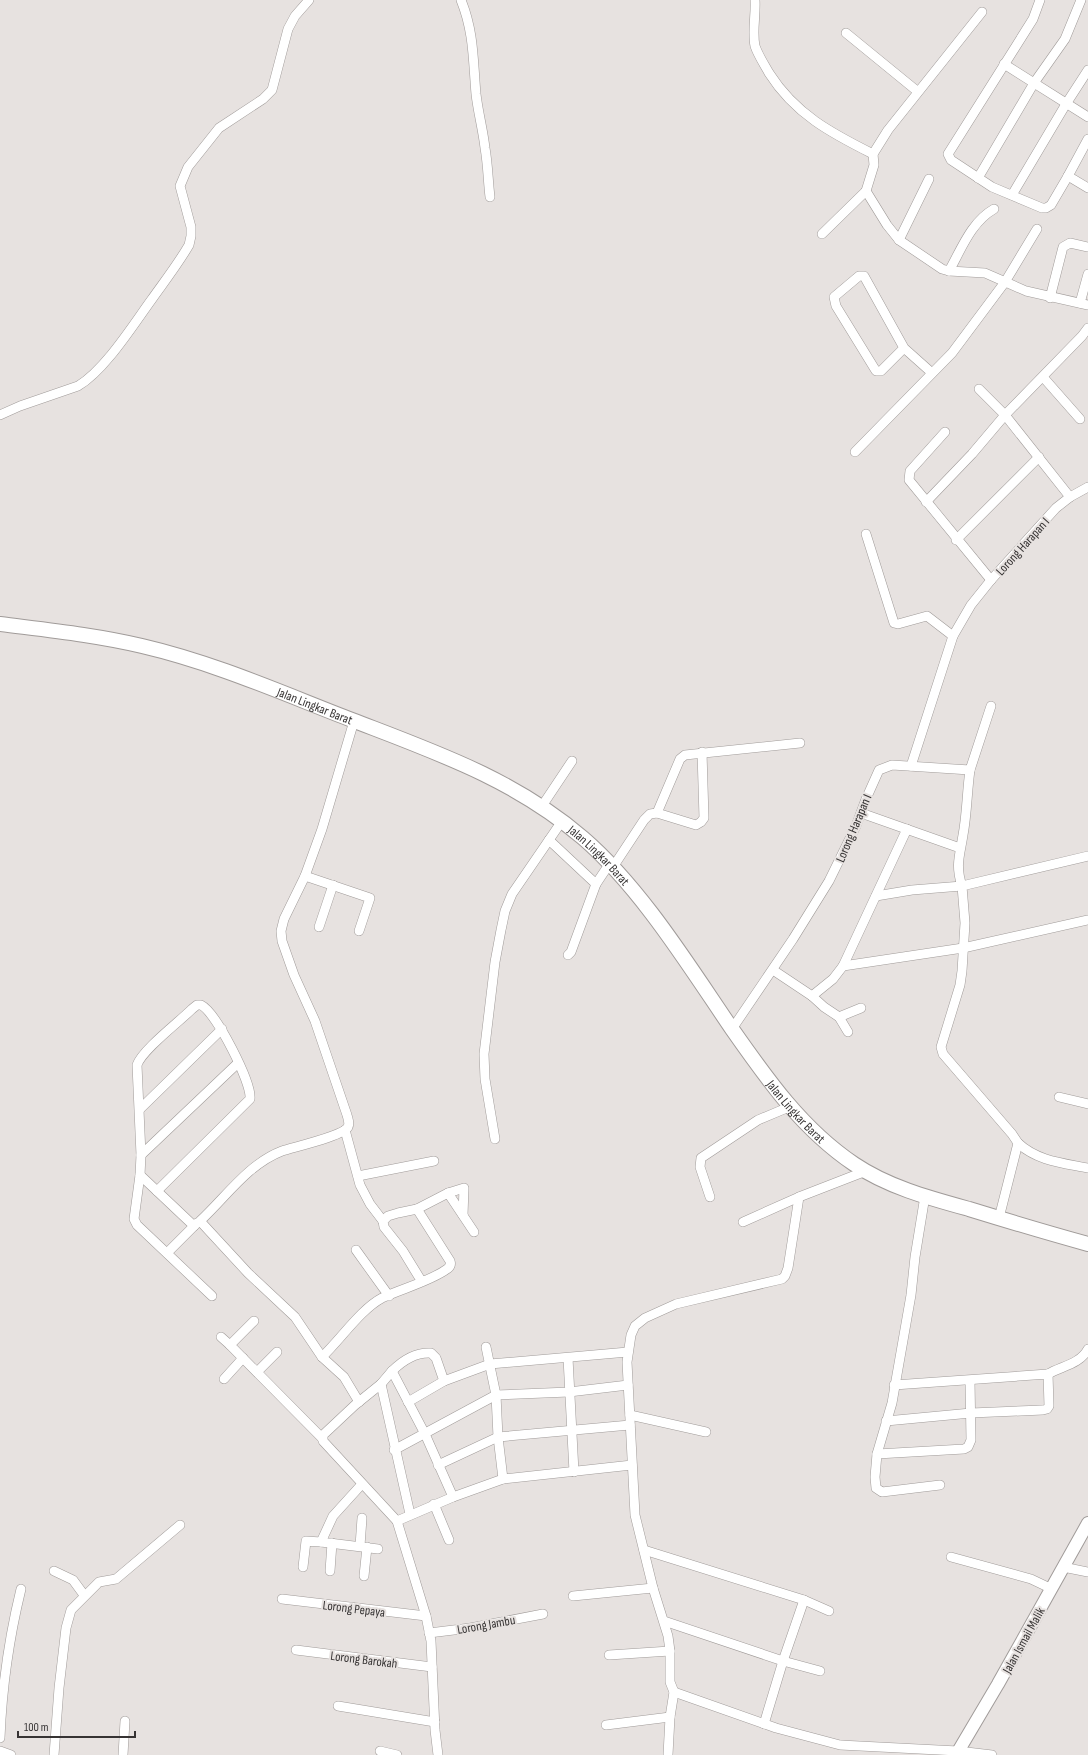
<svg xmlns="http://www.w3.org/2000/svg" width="1088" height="1755" font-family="'Sofia Sans Condensed',sans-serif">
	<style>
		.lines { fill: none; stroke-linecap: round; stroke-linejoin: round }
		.minor-casing { stroke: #a09b99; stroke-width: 10 }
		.major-casing { stroke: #a09b99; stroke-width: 14 }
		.highway-casing { stroke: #a09b99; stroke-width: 16 }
		.minor { stroke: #fff; stroke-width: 9 }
		.major { stroke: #fff; stroke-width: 12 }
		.highway { stroke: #fff; stroke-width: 14 }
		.labels { text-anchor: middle; stroke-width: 4; stroke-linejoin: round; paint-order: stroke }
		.street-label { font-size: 13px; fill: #363333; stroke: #e7e2e0 }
	</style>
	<rect width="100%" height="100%" fill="#e7e2e0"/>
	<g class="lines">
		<defs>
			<g id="minor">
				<path d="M461 0C474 32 473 60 476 94 478 112 483 130 485 148 488 165 488 181 490 197"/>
				<path d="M755 0C756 15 752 31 755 46 758 55 764 64 769 73 795 114 831 133 873 154"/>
				<path d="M1040 0 1033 19 948 154 951 160 992 187 1042 208H1046L1051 205 1068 176"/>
				<path d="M982 12 888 130 873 154 874 165 866 191 887 225 899 240 942 269 949 271 985 273 1026 291 1088 305"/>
				<path d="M846 33 917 91"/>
				<path d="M1004 64 1088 117"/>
				<path d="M1088 139 1068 176 1088 188"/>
				<path d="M978 178 1034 83 1065 39 1081 0"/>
				<path d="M1012 195 1066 104 1088 70"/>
				<path d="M822 234 866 191"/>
				<path d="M899 240 929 179"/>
				<path d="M949 271C961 250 971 222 994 209"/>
				<path d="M1050 298 1063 247 1070 243 1088 247"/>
				<path d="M1080 303 1088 274"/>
				<path d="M904 348 881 371H876L836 306 834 297 859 276H864L904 348 932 373"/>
				<path d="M1043 377 1080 419"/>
				<path d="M979 389 1005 415 1070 497"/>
				<path d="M0 415 20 406 78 386C105 370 133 325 152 299 164 282 178 264 189 245L191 236V227L180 186 188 167 219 128 263 99 272 90 288 29 295 16 309 0"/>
				<path d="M945 432 910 471 909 480 991 580"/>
				<path d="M855 452 952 353 1005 282 1037 229"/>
				<path d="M926 502 972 454 1005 415 1082 336 1088 328"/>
				<path d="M866 534 894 623 898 624 927 616 953 636"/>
				<path d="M956 540 1039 457"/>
				<path d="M354 721 322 829 305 876 284 919 281 931 282 941 294 975 315 1021 347 1115C348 1119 350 1123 348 1127 343 1136 294 1147 282 1151 248 1164 226 1197 200 1221L248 1273 295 1317 322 1357 344 1377 359 1402"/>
				<path d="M911 766 953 636 971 605 991 580 1056 508 1070 497 1088 487"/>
				<path d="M542 806 572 761"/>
				<path d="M657 813 696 825 701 822 704 818 702 752"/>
				<path d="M861 813 960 848"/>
				<path d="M549 840 596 884 610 863"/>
				<path d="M613 867 644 820 650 814 657 813 680 759 685 755 800 743"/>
				<path d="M305 876 370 898 359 931"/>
				<path d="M876 896 912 890 962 886C955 865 960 855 963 835 967 814 967 791 970 770"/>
				<path d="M319 927 333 885"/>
				<path d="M568 955 571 952 596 884"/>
				<path d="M843 966 963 948 1088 920"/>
				<path d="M773 970 812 996 824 1007 839 1017 848 1032"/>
				<path d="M812 996 833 979 843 966 907 829"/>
				<path d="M839 1017 861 1008"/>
				<path d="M732 1029 793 939 829 881 856 826 866 799 879 770 892 765 970 770 991 706"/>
				<path d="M1059 1097 1088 1104"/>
				<path d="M140 1109 222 1029"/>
				<path d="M345 1130 360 1185 370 1204 383 1221"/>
				<path d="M495 1139 485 1079 484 1054 495 962 501 930 505 911 512 894 562 821"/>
				<path d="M1018 1143C1037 1161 1063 1163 1088 1168"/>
				<path d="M141 1155 238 1063"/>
				<path d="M140 1175 194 1226"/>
				<path d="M358 1176 434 1161"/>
				<path d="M157 1191 250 1099C252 1083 216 1012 201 1005H197L192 1009C179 1022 142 1050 137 1065L141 1155 140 1175 134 1219 137 1225 212 1296"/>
				<path d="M448 1193 464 1188 463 1215"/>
				<path d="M925 1196 915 1257 911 1295 892 1403 877 1454 875 1477 876 1488 882 1492 940 1485"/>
				<path d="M710 1197 700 1167 701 1158 758 1120 789 1107"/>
				<path d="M417 1209 448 1193 474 1232"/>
				<path d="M999 1218 1018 1143 1012 1134 943 1054 941 1047 960 985 962 971 965 923 962 886 1088 856"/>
				<path d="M743 1222 799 1197"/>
				<path d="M356 1250 389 1296"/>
				<path d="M167 1253 197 1223"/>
				<path d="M254 1321 230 1345 322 1438"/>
				<path d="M221 1337 230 1345"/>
				<path d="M486 1347 496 1395 498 1437 503 1479"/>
				<path d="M322 1357C340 1340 361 1309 382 1298 401 1289 431 1281 447 1269 450 1267 451 1264 450 1261L417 1209 398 1213 388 1216 383 1221 384 1227 403 1251 422 1282"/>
				<path d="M568 1358 574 1472"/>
				<path d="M392 1371C402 1361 416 1352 431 1353L436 1358 444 1381"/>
				<path d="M257 1372 277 1352"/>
				<path d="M1048 1374C1062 1366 1080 1364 1088 1349"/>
				<path d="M224 1379 243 1358"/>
				<path d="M381 1384 410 1514"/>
				<path d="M408 1402 444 1381 490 1364 628 1352"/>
				<path d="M630 1415 706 1432"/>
				<path d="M886 1421 971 1413 1043 1410 1047 1409 1049 1406 1048 1374 894 1385"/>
				<path d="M394 1450 496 1395 569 1392 628 1385"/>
				<path d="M877 1454 964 1449 968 1447 971 1440 970 1381"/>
				<path d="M438 1465 498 1437 630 1425"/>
				<path d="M362 1484 333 1516 321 1542 378 1549"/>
				<path d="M434 1504 449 1540"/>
				<path d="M397 1521 453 1497 503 1479 632 1465"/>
				<path d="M360 1546 362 1518"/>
				<path d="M644 1550 804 1600 783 1661 764 1724"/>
				<path d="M951 1557 1031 1579 1052 1589"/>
				<path d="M303 1567 306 1541 321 1542"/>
				<path d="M1063 1567 1088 1572"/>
				<path d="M54 1571 73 1580 84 1595"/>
				<path d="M330 1571 332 1543"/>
				<path d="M364 1576 367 1547"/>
				<path d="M573 1596 653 1588"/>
				<path d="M282 1599 426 1616"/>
				<path d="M804 1600 829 1611"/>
				<path d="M664 1621 783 1661 820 1671"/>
				<path d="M429 1633 470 1628 543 1614"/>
				<path d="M296 1650 432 1667"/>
				<path d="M609 1655 670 1651"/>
				<path d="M674 1692 776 1728 840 1745 958 1751 992 1755"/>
				<path d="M338 1706 435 1722"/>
				<path d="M606 1725 670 1717"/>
				<path d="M0 1738C2 1688 9 1638 21 1589"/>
				<path d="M0 1751 11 1755"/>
				<path d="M380 1751 397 1755"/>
				<path d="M54 1755 59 1688 66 1628 71 1610 99 1582 116 1579 180 1525"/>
				<path d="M123 1755 125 1721"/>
				<path d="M438 1755 435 1730 431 1641 426 1616 397 1521 323 1441V1435L355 1405 381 1384 392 1371 425 1434 453 1497"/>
				<path d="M668 1755 670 1717 674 1692 670 1682V1651L668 1636 653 1588 635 1515 627 1362 631 1335 635 1326 645 1318 676 1304 782 1279 785 1276 788 1268 799 1197 866 1171"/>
			</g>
			<path id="major" d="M956 1755 998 1684 1088 1523"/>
			<g id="highway">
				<path id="s1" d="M0 624C47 630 96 635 142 646 215 663 282 693 352 720 435 752 514 779 583 838 641 888 689 966 732 1029 767 1079 802 1129 854 1164 888 1187 929 1198 969 1209 1008 1221 1048 1233 1088 1244"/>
			</g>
		</defs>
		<use href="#minor" class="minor-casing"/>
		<use href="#major" class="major-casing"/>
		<use href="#highway" class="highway-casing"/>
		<use href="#minor" class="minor"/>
		<use href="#major" class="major"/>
		<use href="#highway" class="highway"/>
	</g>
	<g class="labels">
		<g class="street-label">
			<text transform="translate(1022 546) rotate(-48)" y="5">Lorong Harapan I</text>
			<text dy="5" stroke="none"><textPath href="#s1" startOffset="327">Jalan Lingkar Barat</textPath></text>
			<text transform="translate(853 828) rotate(-67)" y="5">Lorong Harapan I</text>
			<text dy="5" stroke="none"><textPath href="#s1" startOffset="651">Jalan Lingkar Barat</textPath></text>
			<text dy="5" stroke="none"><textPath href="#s1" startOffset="975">Jalan Lingkar Barat</textPath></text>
			<text transform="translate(354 1608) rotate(7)" y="5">Lorong Pepaya</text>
			<text transform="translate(486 1624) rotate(-10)" y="5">Lorong Jambu</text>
			<text transform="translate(1023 1640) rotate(-61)" y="5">Jalan Ismail Malik</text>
			<text transform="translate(364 1659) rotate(7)" y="5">Lorong Barokah</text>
		</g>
	</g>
	<path d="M18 1731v6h117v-6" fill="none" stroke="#363333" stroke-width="2"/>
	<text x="24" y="1731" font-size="12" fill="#363333" stroke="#e7e2e0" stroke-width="3" paint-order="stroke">100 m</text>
</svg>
